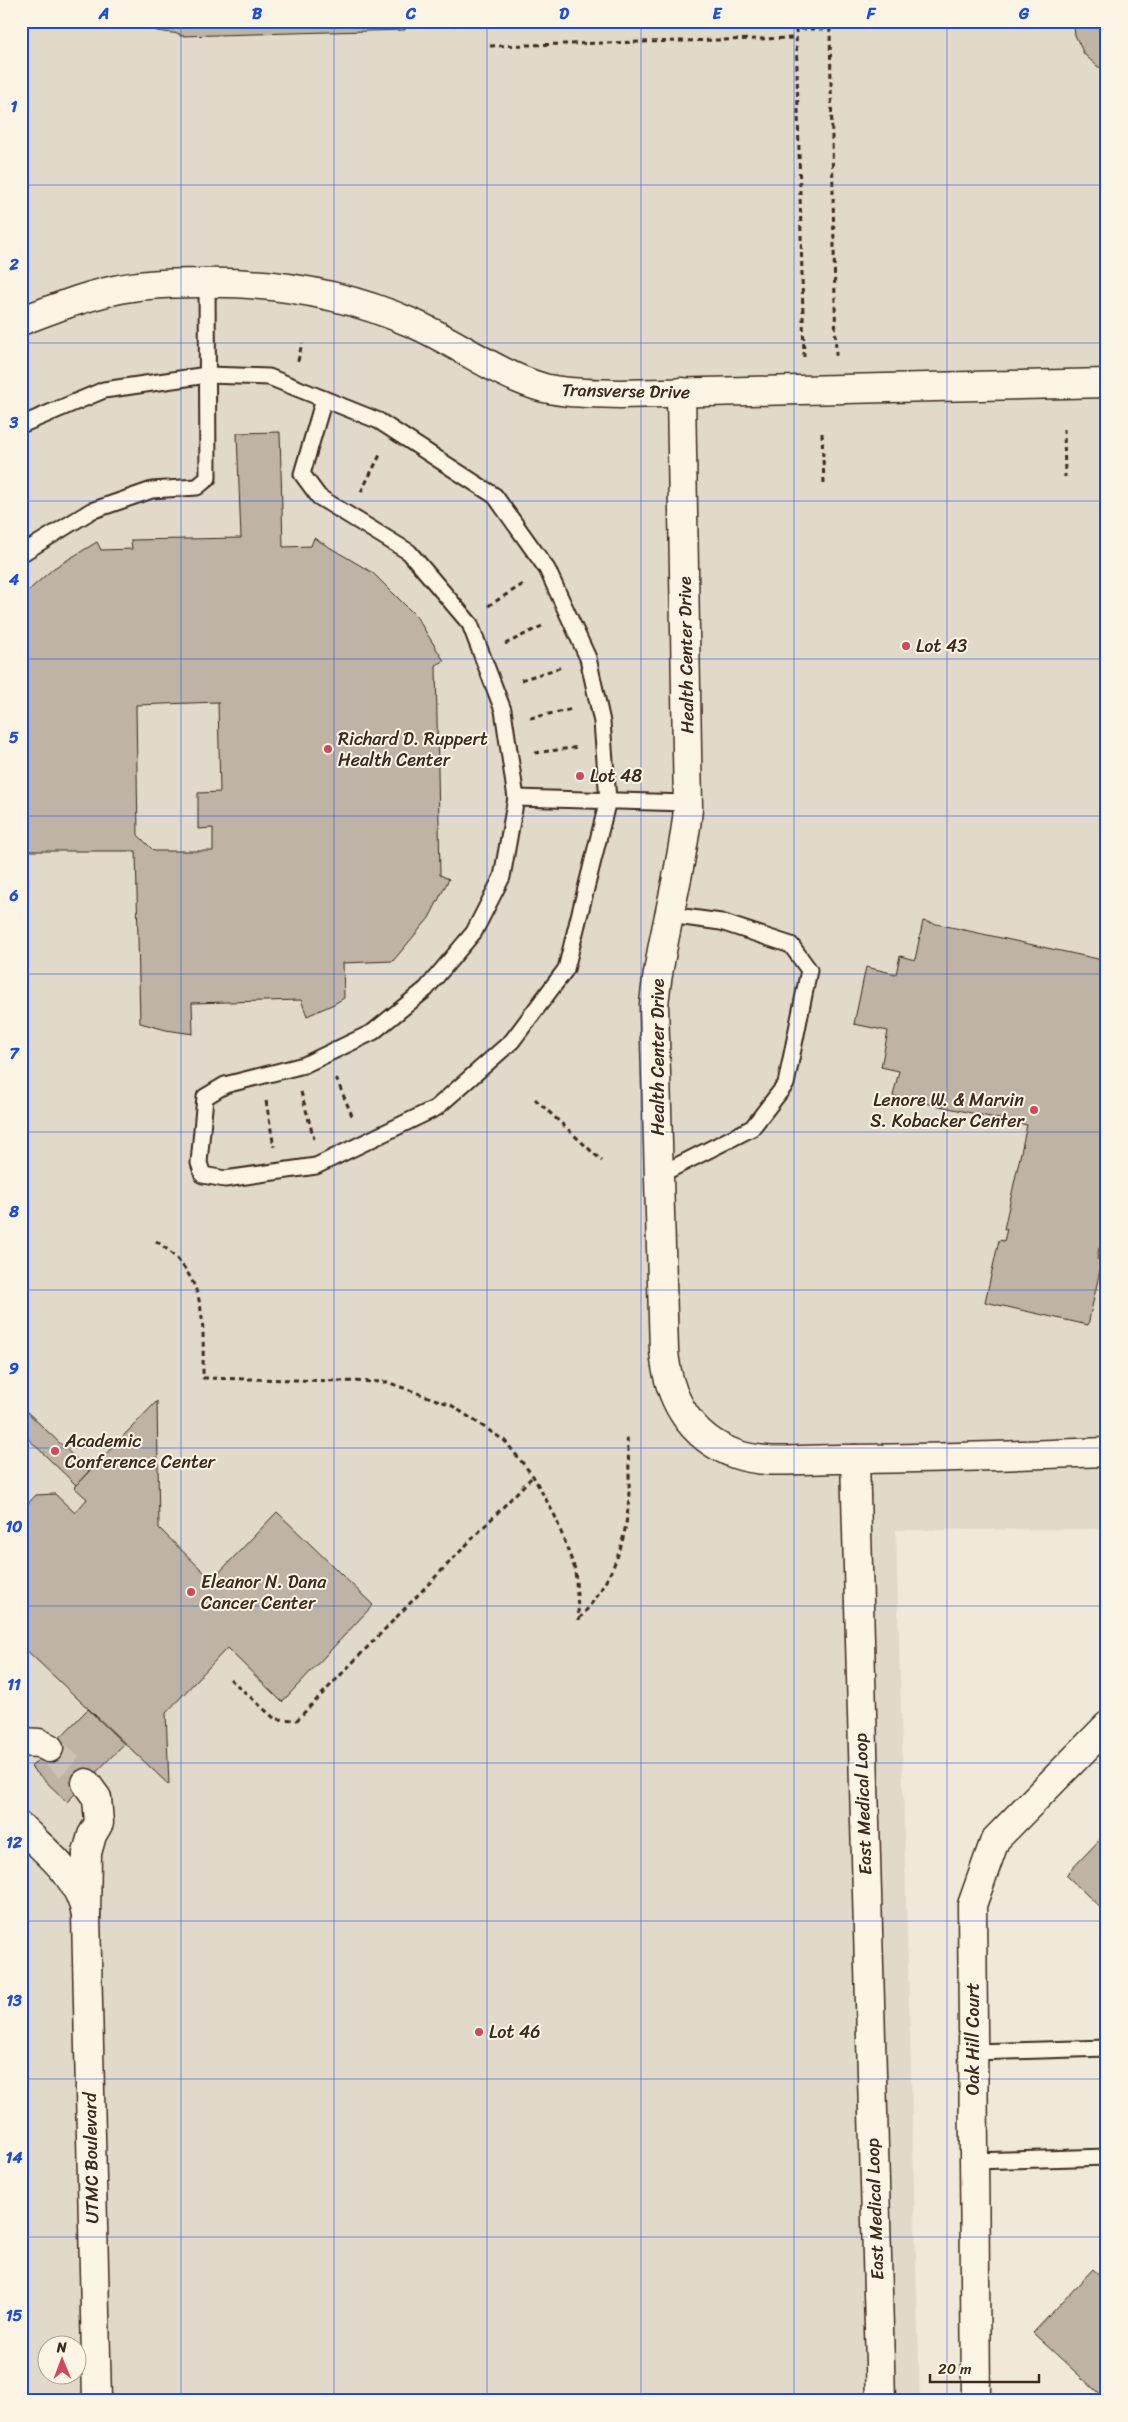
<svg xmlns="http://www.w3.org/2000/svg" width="1128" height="2422" font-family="Sriracha,sans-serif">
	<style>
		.built { fill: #e1d9c9; fill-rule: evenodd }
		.building { fill: #beb3a4; stroke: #3b2a1e; fill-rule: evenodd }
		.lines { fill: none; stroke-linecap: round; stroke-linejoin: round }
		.minor-tunnel { stroke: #ccc3b4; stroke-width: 28; stroke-dasharray: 28 14; stroke-linecap: butt }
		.service-casing { stroke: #3b2a1e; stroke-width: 19 }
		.minor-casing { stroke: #3b2a1e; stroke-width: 31 }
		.path { stroke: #3b2a1e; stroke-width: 3; stroke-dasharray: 5 4; stroke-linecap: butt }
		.service { stroke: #fcf5e5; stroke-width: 15 }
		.minor { stroke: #fcf5e5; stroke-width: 28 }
		.grid { fill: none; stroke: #1d4ed8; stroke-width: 1; stroke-opacity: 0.55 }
		.poi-dot { fill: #d1495b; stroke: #fcf5e5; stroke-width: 2 }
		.labels { text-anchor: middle; stroke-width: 4; stroke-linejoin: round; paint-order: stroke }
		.street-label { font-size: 18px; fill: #3b2a1e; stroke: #fcf5e5 }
		.poi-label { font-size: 18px; fill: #3b2a1e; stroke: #fcf5e5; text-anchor: start }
		.neatline { fill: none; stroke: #1d4ed8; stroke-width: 2 }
		.grid-label { font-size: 16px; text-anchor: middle; font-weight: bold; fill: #1d4ed8 }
	</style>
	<rect width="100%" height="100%" fill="#f0e9d9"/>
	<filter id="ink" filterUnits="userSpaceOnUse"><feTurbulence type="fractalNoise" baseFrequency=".02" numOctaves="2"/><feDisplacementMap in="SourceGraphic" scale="10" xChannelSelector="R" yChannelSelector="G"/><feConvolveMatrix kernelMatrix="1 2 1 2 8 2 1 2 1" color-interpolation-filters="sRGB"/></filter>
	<g filter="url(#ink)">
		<path class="built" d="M21 21H1107V1529L896 1530 920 2401H21ZM48 2344H78V2374H48Z"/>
		<g class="building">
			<path d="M135 21H482V22H477L478 25 405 27V30L180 36V34L157 31Z"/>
			<path d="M1073 21H1107V71L1097 66 1084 54 1075 35Z"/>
			<path d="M280 432 283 547 311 546 314 538 373 573 416 616 444 661 436 665 440 875 449 879 429 918 393 961 343 963 344 998 334 1004 307 1016 301 1000 192 1003 193 1034 166 1030 140 1023 136 851H21V597L54 568 97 542 101 550 132 549 131 540 241 538 237 433ZM218 702 220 792 198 793V829L213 828V851H154L138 835 136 705Z"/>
			<path d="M923 921 1107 961V1227L1102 1249 1099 1248 1097 1259 1102 1261 1088 1325 985 1302 999 1240 1004 1241 1007 1229H1004L1027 1125 893 1096 899 1071 881 1067 888 1031 854 1024 866 967 896 974 900 956 915 960Z"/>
			<path d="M157 1401 159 1528 212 1580 277 1512 373 1605 282 1702 227 1648 166 1713 169 1785 21 1645V1511L36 1495 55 1494 75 1513 87 1499 74 1487Z"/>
			<path d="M21 1406 89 1471 76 1485 21 1432Z"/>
			<path d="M88 1709 124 1744 67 1802 31 1767Z"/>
			<path d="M1107 1832V1914L1066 1875Z"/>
			<path d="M1093 2269 1107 2282V2401L1033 2333Z"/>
		</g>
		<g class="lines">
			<path class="minor-tunnel" d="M49 1748 86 1783"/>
			<defs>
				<g id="service">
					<path d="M324 399 302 474 319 497 409 552 470 624 503 710 516 798"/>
					<path d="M21 425 104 390 207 375 269 377 379 421 495 496 547 569 588 658 602 722 608 800 566 969 512 1041 436 1108 316 1166 225 1179 203 1175 199 1163 205 1097 225 1085 304 1065 373 1032 426 989 474 932 502 877 516 798 687 803"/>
					<path d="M21 554 91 511 152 490 197 487 208 478 207 283"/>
					<path d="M659 1175 752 1128 786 1084 809 970 791 945 721 922 669 915"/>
					<path d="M973 2052 1107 2048"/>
					<path d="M974 2161 1107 2157"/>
				</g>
				<g id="minor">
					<path d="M21 321C52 309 83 297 115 290 142 284 170 283 198 283 272 281 343 293 412 323 457 342 497 375 544 388 569 394 595 393 620 394L1107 383"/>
					<path d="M681 392 688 809C682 875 660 938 654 1005L664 1351C668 1397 689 1437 735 1454 766 1465 804 1459 837 1459 927 1459 1017 1455 1107 1452"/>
					<path d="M855 1459 881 2401"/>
					<path d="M21 1742 39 1743 49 1748"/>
					<path d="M21 1827C48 1854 79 1876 86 1915L87 1853 92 1835 99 1823 97 1798 86 1783"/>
					<path d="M86 1915 97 2401"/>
					<path d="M976 2401 972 1905 995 1840 1107 1726"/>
				</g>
			</defs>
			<use href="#service" class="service-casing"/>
			<use href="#minor" class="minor-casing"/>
			<g class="path">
				<path d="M490 46 796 38"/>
				<path d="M1106 80 1107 128"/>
				<path d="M804 357 796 29H830L836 356"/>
				<path d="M298 361 302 343"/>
				<path d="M1064 429 1065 477"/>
				<path d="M822 433 824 483"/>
				<path d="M361 492 381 453"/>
				<path d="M488 606 525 583"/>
				<path d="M505 644 544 625"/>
				<path d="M521 680 562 667"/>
				<path d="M530 718 573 709"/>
				<path d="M535 753 579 747"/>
				<path d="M336 1078 353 1118"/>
				<path d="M301 1092 314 1139"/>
				<path d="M535 1099 602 1161"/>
				<path d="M266 1101 274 1147"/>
				<path d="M156 1241C209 1278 203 1320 203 1378L387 1382 451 1405 505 1441 533 1476 555 1516 575 1569 579 1620"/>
				<path d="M579 1619C629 1561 633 1511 627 1437"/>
				<path d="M230 1679 275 1719 297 1720 533 1476"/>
			</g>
			<use href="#service" class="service"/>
			<use href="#minor" class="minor"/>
		</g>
	</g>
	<path class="grid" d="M181 21V2401M334 21V2401M487 21V2401M641 21V2401M794 21V2401M947 21V2401M21 185H1107M21 343H1107M21 501H1107M21 659H1107M21 816H1107M21 974H1107M21 1132H1107M21 1290H1107M21 1448H1107M21 1606H1107M21 1763H1107M21 1921H1107M21 2079H1107M21 2237H1107"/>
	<g class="poi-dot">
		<circle cx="906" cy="646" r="5"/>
		<circle cx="328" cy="749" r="5"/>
		<circle cx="580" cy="776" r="5"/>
		<circle cx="1034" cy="1110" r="5"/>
		<circle cx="55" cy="1451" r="5"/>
		<circle cx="191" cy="1592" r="5"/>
		<circle cx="479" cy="2032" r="5"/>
	</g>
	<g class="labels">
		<g class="street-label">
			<text transform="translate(626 391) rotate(1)" y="6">Transverse Drive</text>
			<text transform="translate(686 655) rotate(-91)" y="6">Health Center Drive</text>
			<text transform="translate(658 1057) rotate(-90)" y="6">Health Center Drive</text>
			<text transform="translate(863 1804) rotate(-92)" y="6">East Medical Loop</text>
			<text transform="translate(973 2039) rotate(-90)" y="6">Oak Hill Court</text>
			<text transform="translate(91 2158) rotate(-91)" y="6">UTMC Boulevard</text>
			<text transform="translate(875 2209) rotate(-92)" y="6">East Medical Loop</text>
		</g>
		<g class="poi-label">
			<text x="916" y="652">Lot 43</text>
			<text x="338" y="745">Richard D. Ruppert<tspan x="338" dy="21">Health Center</tspan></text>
			<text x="590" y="782">Lot 48</text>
			<text x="1024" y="1106" text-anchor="end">Lenore W. &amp; Marvin<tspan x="1024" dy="21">S. Kobacker Center</tspan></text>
			<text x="65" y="1447">Academic<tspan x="65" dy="21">Conference Center</tspan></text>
			<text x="201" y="1588">Eleanor N. Dana<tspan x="201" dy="21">Cancer Center</tspan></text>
			<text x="489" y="2038">Lot 46</text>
		</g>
	</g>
	<rect width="1128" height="2422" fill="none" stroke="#fcf5e5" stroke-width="55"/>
	<g transform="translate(62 2360) rotate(359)"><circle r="24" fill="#fcf5e5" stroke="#afa495"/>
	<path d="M0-4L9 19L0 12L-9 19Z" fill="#d1495b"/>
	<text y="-8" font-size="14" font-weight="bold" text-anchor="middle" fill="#3b2a1e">N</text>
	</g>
	<path d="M930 2374v8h109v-8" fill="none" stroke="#3b2a1e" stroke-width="2.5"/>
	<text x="938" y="2374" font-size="15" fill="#3b2a1e" stroke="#fcf5e5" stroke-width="4" paint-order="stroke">20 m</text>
	<rect x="28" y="28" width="1072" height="2366" class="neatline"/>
	<g class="grid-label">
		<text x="104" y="19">A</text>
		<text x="257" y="19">B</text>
		<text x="411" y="19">C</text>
		<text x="564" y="19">D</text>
		<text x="717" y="19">E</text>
		<text x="871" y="19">F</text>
		<text x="1024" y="19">G</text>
		<text x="14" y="112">1</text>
		<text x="14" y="270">2</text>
		<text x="14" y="428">3</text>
		<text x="14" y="585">4</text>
		<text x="14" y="743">5</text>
		<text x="14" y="901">6</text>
		<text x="14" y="1059">7</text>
		<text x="14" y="1217">8</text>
		<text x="14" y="1374">9</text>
		<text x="14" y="1532">10</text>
		<text x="14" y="1690">11</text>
		<text x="14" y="1848">12</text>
		<text x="14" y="2006">13</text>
		<text x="14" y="2163">14</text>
		<text x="14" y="2321">15</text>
	</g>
</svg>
